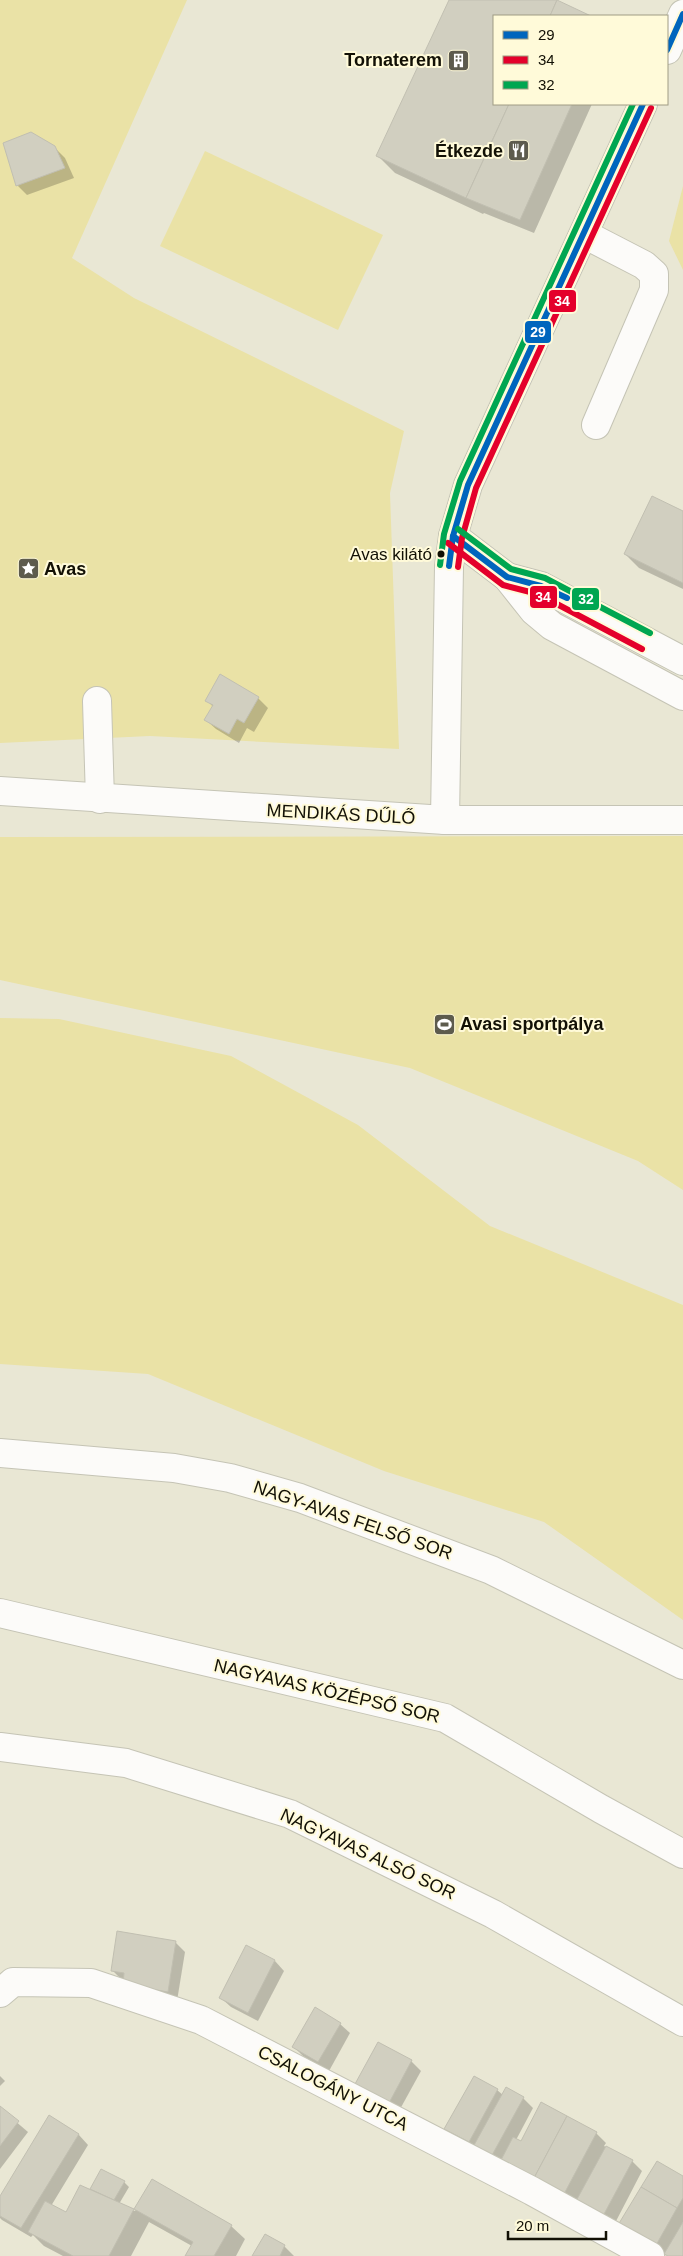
<svg xmlns="http://www.w3.org/2000/svg" width="683" height="2256" font-family="Arial,sans-serif">
	<style>
		.green { fill: #eae2a6 }
		.shadow { fill: #0003 }
		.building { fill: #d1cfc0; stroke: #c1bfb1 }
		.lines { fill: none; stroke-linecap: round; stroke-linejoin: round }
		.minor-casing { stroke: #c5c4b5; stroke-width: 30 }
		.minor { stroke: #fcfbf9; stroke-width: 28 }
		.bus-1-casing { stroke: #fffad9; stroke-width: 10 }
		.bus-2-casing { stroke: #fffad9; stroke-width: 10 }
		.bus-3-casing { stroke: #fffad9; stroke-width: 10 }
		.bus-1 { stroke: #0065bd; stroke-width: 6 }
		.bus-2 { stroke: #e4002b; stroke-width: 6 }
		.bus-3 { stroke: #00a651; stroke-width: 6 }
		.bus-dot { fill: #121005; stroke: #fffad9; stroke-width: 2 }
		.labels { text-anchor: middle; stroke-width: 4; stroke-linejoin: round; paint-order: stroke }
		.bus-label { font-size: 17px; fill: #121005; stroke: #fffad9; text-anchor: end }
		.poi-label { font-size: 18px; font-weight: bold; fill: #121005; stroke: #fffad9; text-anchor: end }
		.street-label { font-size: 18px; fill: #121005; stroke: #fffad9 }
		.line-badge { stroke: #fffad9; stroke-width: 2 }
		.badge-label { font-size: 14px; text-anchor: middle; font-weight: bold; fill: #fff }
	</style>
	<rect width="100%" height="100%" fill="#e9e7d4"/>
	<g class="green">
		<path d="M0 0H187L72 258 134 298 404 431 390 493 399 749 150 736 0 743Z"/>
		<path d="M205 151 383 235 338 330 160 246Z"/>
		<path d="M683 186V270L669 241Z"/>
		<path d="M683 836V1190L638 1161 410 1068 0 980V837Z"/>
		<path d="M0 1018 59 1019 231 1056 358 1125 490 1226 683 1305V1620L544 1522 384 1471 148 1374 0 1364Z"/>
	</g>
	<g class="shadow">
		<path d="M450 0H554L588 16H494V104H592L534 233 484 213 483 214 395 173 378 156Z"/>
		<path d="M54 147 65 158 74 178 27 195 17 185Z"/>
		<path d="M683 512V589L639 568 625 554Z"/>
		<path d="M258 698 268 708 254 732 247 728 239 743 216 729 206 720 213 707 207 700Z"/>
		<path d="M175 1942 185 1952 177 2001 122 1980 112 1970Z"/>
		<path d="M247 1947 275 1961 284 1971 258 2021 231 2007 221 1998Z"/>
		<path d="M340 2024 350 2033 329 2071 303 2056 294 2047Z"/>
		<path d="M411 2061 421 2071 399 2111 366 2094Z"/>
		<path d="M0 2076 5 2081 0 2086Z"/>
		<path d="M497 2090 503 2095 523 2098 533 2108 516 2140 521 2143 596 2133 606 2143 604 2146 632 2161 642 2171 614 2225 456 2139 446 2129Z"/>
		<path d="M0 2108 28 2132 0 2169Z"/>
		<path d="M50 2117 79 2135 88 2145 51 2206 66 2214 95 2193 92 2189 102 2171 124 2182 129 2187 119 2204 135 2211 152 2181 231 2226 245 2239 236 2256H186L192 2246 149 2222 131 2256H63L44 2246 33 2235 31 2237 2 2220 0 2218V2198Z"/>
		<path d="M683 2178V2256H669L666 2253 665 2256 630 2235Z"/>
		<path d="M284 2246 294 2256H253Z"/>
	</g>
	<g class="building">
		<path d="M449 0H557L550 16H494V104H509L466 198 376 156Z"/>
		<path d="M557 0 591 16H550Z"/>
		<path d="M509 104H572L520 220 466 198Z"/>
		<path d="M31 132 55 146 65 168 16 186 3 143Z"/>
		<path d="M652 496 683 511V583L624 554Z"/>
		<path d="M220 674 259 697 244 723 237 719 229 734 204 720 213 705 205 701Z"/>
		<path d="M117 1931 176 1941 168 1992 123 1984 124 1973 111 1971Z"/>
		<path d="M246 1945 275 1960 248 2013 219 1998Z"/>
		<path d="M315 2007 341 2023 318 2062 292 2047Z"/>
		<path d="M378 2042 412 2060 389 2103 355 2084Z"/>
		<path d="M474 2076 498 2089 469 2142 444 2129Z"/>
		<path d="M506 2087 524 2097 491 2157 473 2147Z"/>
		<path d="M541 2102 567 2116 534 2178 501 2160 513 2137 521 2141Z"/>
		<path d="M0 2106 19 2121 0 2146Z"/>
		<path d="M49 2115 79 2134 21 2228 0 2216V2196Z"/>
		<path d="M567 2116 597 2132 564 2194 534 2178Z"/>
		<path d="M606 2146 633 2160 603 2216 576 2201Z"/>
		<path d="M657 2161 683 2176V2198L677 2208 641 2187Z"/>
		<path d="M101 2169 125 2181 114 2200 90 2189Z"/>
		<path d="M152 2179 232 2225 214 2256H185L193 2242 134 2209Z"/>
		<path d="M80 2185 134 2209 109 2256H73L28 2232 45 2201 66 2212Z"/>
		<path d="M641 2187 677 2208 655 2247 618 2225Z"/>
		<path d="M683 2222V2256H668L664 2254Z"/>
		<path d="M265 2234 285 2245 280 2256H252Z"/>
	</g>
	<g class="lines">
		<defs>
			<g id="minor">
				<path d="M667 50 683 14"/>
				<path d="M584 234 644 265 654 274V290L596 425"/>
				<path d="M453 536 507 577 534 611 552 626 683 696"/>
				<path d="M507 577 541 586 683 661"/>
				<path d="M97 701 100 799"/>
				<path d="M0 791 445 820H683"/>
				<path d="M445 820 449 566 453 536 468 485 643 104"/>
				<path d="M0 1453 174 1468 230 1478 300 1498 491 1570 683 1665"/>
				<path d="M0 1613 445 1718 601 1809 683 1854"/>
				<path d="M0 1747 126 1763 290 1814 493 1914 683 2022"/>
				<path d="M0 1993 13 1982 91 1983 201 2020 532 2191 650 2256"/>
			</g>
		</defs>
		<use href="#minor" class="minor-casing"/>
		<use href="#minor" class="minor"/>
		<defs>
			<g id="bus-1">
				<path d="M667 50 683 14"/>
				<path d="M453 536 507 577 541 586 567 598"/>
				<path d="M449 566 453 536 468 485 643 104"/>
			</g>
			<g id="bus-2">
				<path d="M448 543 503 585 538 594 642 649"/>
				<path d="M458 567 462 538 476 488 651 108"/>
			</g>
			<g id="bus-3">
				<path d="M458 529 511 569 545 578 650 633"/>
				<path d="M440 565 444 534 460 481 633 104"/>
			</g>
		</defs>
		<use href="#bus-1" class="bus-1-casing"/>
		<use href="#bus-2" class="bus-2-casing"/>
		<use href="#bus-3" class="bus-3-casing"/>
		<use href="#bus-1" class="bus-1"/>
		<use href="#bus-2" class="bus-2"/>
		<use href="#bus-3" class="bus-3"/>
	</g>
	<defs>
		<symbol id="building-square" viewBox="-11 -11 22 22"><rect x="-9" y="-9" width="18" height="18" rx="4" fill="#5d5b4d" stroke="#fffad9"/><path d="M-4-6H4V6H1V3H-1V6H-4ZM-2.5-4.3h1.7v1.8h-1.7ZM.8-4.3h1.7v1.8H.8ZM-2.5-1h1.7V.8h-1.7ZM.8-1h1.7V.8H.8Z" fill="#fff"/></symbol>
		<symbol id="restaurant-square" viewBox="-11 -11 22 22"><rect x="-9" y="-9" width="18" height="18" rx="4" fill="#5d5b4d" stroke="#fffad9"/><path d="M-5-6h1v4h1v-4h1v4h1v-4h1v5L-1.5 .5V6h-2V.5L-5-1ZM5-6V6H3V1.5H1.5Q1.5-4 5-6Z" fill="#fff"/></symbol>
		<symbol id="sight-square" viewBox="-11 -11 22 22"><rect x="-9" y="-9" width="18" height="18" rx="4" fill="#5d5b4d" stroke="#fffad9"/><path d="M0-6L1.8-2.2L6-1.7L2.9 1.2L3.7 5.4L0 3.3L-3.7 5.4L-2.9 1.2L-6-1.7L-1.8-2.2Z" fill="#fff"/></symbol>
		<symbol id="stadium-square" viewBox="-11 -11 22 22"><rect x="-9" y="-9" width="18" height="18" rx="4" fill="#5d5b4d" stroke="#fffad9"/><path d="M0-5a6.5 5 0 1 0 0 10a6.5 5 0 1 0 0-10ZM-3.5-1.8h7v3.6h-7Z" fill="#fff"/></symbol>
	</defs>
	<g fill-rule="evenodd">
		<use href="#building-square" x="446" y="48" width="25" height="25"/>
		<use href="#restaurant-square" x="506" y="138" width="25" height="25"/>
		<use href="#sight-square" x="16" y="556" width="25" height="25"/>
		<use href="#stadium-square" x="432" y="1012" width="25" height="25"/>
	</g>
	<circle class="bus-dot" cx="441" cy="554" r="4.5"/>
	<g class="labels">
		<g class="bus-label">
			<text x="432" y="560">Avas kilátó</text>
		</g>
		<g class="poi-label">
			<text x="442" y="66">Tornaterem</text>
			<text x="503" y="157">Étkezde</text>
			<text x="44" y="575" text-anchor="start">Avas</text>
			<text x="460" y="1030" text-anchor="start">Avasi sportpálya</text>
		</g>
		<g class="street-label">
			<text transform="translate(341 814) rotate(3)" y="6">MENDIKÁS DŰLŐ</text>
			<text transform="translate(353 1520) rotate(19)" y="6">NAGY-AVAS FELSŐ SOR</text>
			<text transform="translate(327 1691) rotate(13)" y="6">NAGYAVAS KÖZÉPSŐ SOR</text>
			<text transform="translate(368 1854) rotate(25)" y="6">NAGYAVAS ALSÓ SOR</text>
			<text transform="translate(333 2088) rotate(27)" y="6">CSALOGÁNY UTCA</text>
		</g>
	</g>
	<g class="line-badge">
		<rect x="548" y="289" width="29" height="24" rx="5" fill="#e4002b"/>
		<rect x="524" y="320" width="28" height="24" rx="5" fill="#0065bd"/>
		<rect x="529" y="585" width="29" height="24" rx="5" fill="#e4002b"/>
		<rect x="571" y="587" width="29" height="24" rx="5" fill="#00a651"/>
	</g>
	<g class="badge-label">
		<text x="562" y="306">34</text>
		<text x="538" y="337">29</text>
		<text x="543" y="602">34</text>
		<text x="586" y="604">32</text>
	</g>
	<rect x="493" y="15" width="175" height="90" fill="#fffad9" stroke="#a09c84"/>
	<rect x="503" y="31" width="25" height="8" fill="#0065bd" stroke="#a09c84"/>
	<text x="538" y="40" font-size="15" fill="#121005">29</text>
	<rect x="503" y="56" width="25" height="8" fill="#e4002b" stroke="#a09c84"/>
	<text x="538" y="65" font-size="15" fill="#121005">34</text>
	<rect x="503" y="81" width="25" height="8" fill="#00a651" stroke="#a09c84"/>
	<text x="538" y="90" font-size="15" fill="#121005">32</text>
	<path d="M508 2231v8h98v-8" fill="none" stroke="#121005" stroke-width="2.5"/>
	<text x="516" y="2231" font-size="15" fill="#121005" stroke="#fffad9" stroke-width="4" paint-order="stroke">20 m</text>
</svg>
